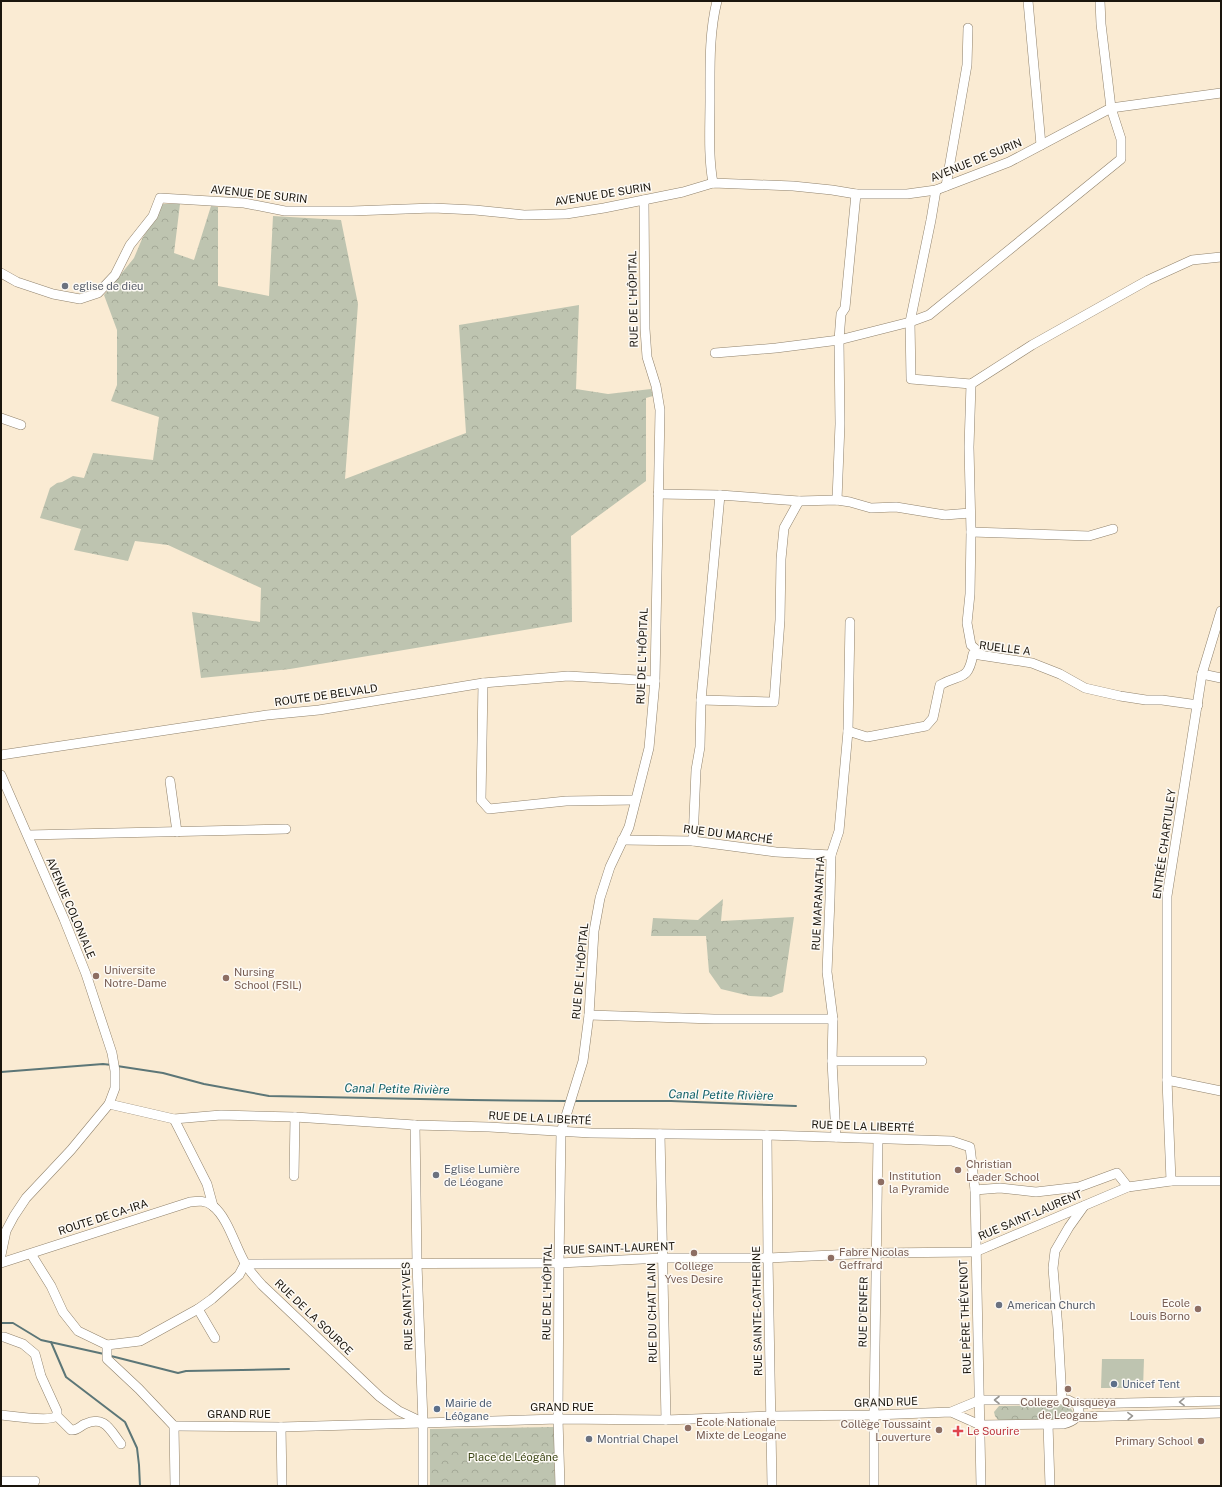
<svg xmlns="http://www.w3.org/2000/svg" width="1222" height="1487" font-family="'Public Sans',sans-serif">
	<style>
		.grass { fill: #bec4b0 }
		.forest { fill: url(#forest-crowns) }
		.lines { fill: none; stroke-linecap: round; stroke-linejoin: round }
		.stream { stroke: #5c7677; stroke-width: 2 }
		.minor-casing { stroke: #90826c; stroke-width: 10 }
		.minor { stroke: #fff; stroke-width: 9 }
		.oneway { stroke: #989692 }
		.worship-dot { fill: #6b7280; stroke: #fdfaf5; stroke-width: 1.5 }
		.education-dot { fill: #8d6e63; stroke: #fdfaf5; stroke-width: 1.5 }
		.service-dot { fill: #5c6f8a; stroke: #fdfaf5; stroke-width: 1.5 }
		.health-dot { fill: #e0444e; stroke: #fdfaf5; stroke-width: 1.5 }
		.labels { text-anchor: middle; stroke-width: 3; stroke-linejoin: round; paint-order: stroke }
		.street-label { font-size: 11px; fill: #1a150d; stroke: #fdfaf5 }
		.worship-label { font-size: 11px; fill: #5b616d; stroke: #fdfaf5; text-anchor: start }
		.education-label { font-size: 11px; fill: #785e54; stroke: #fdfaf5; text-anchor: start }
		.service-label { font-size: 11px; fill: #4e5e75; stroke: #fdfaf5; text-anchor: start }
		.health-label { font-size: 11px; fill: #be3a42; stroke: #fdfaf5; text-anchor: start }
		.park-label { font-size: 11px; fill: #394413; stroke: #fdfaf5 }
		.water-label { font-size: 12px; font-style: italic; fill: #15636b; stroke: #fdfaf5 }
	</style>
	<defs>
		<pattern id="forest-crowns" width="20" height="18" patternUnits="userSpaceOnUse"><rect width="20" height="18" fill="#bec4b0"/><path d="M2 6a3 3 0 1 1 6 0M12 15a3 3 0 1 1 6 0" fill="none" stroke="#a3a896"/></pattern>
	</defs>
	<rect width="100%" height="100%" fill="#faebd3"/>
	<path class="grass" d="M1102 1359H1144L1143 1388H1101Z"/>
	<g class="forest">
		<path d="M163 204H180L174 253 194 260 211 206 218 207V286L269 296 273 216 341 220 358 304 345 479 466 433 459 325 579 305 576 389 608 394 651 389 653 396 646 398V481L571 536 572 622 290 669 201 678 192 612 260 622 261 588 168 545 135 541 128 561 74 550 81 529 40 518 50 488 57 483 62 482 73 476 84 478 93 453 153 460 159 417 111 401 117 385V330L104 295 134 258 142 239Z"/>
		<path d="M723 899 721 921 794 917 783 992 771 997 750 996 721 989 709 972 706 936H651L653 918 698 920Z"/>
		<path d="M1063 1405H1069L1073 1412 1070 1416 1065 1420H998L995 1416 994 1412 999 1406Z"/>
		<path d="M554 1427 555 1486H430V1429Z"/>
	</g>
	<g class="lines">
		<g class="stream">
			<path d="M117 1066 163 1073 204 1084 269 1096 471 1100 567 1101"/>
			<path d="M1 1072 103 1064 112 1065"/>
			<path d="M573 1101H671L796 1106"/>
			<path d="M1 1323H13L41 1340 104 1354"/>
			<path d="M51 1342 66 1377 125 1422 137 1448 139 1465 140 1486"/>
			<path d="M111 1356 178 1373 186 1371 289 1369"/>
		</g>
		<defs>
			<g id="minor">
				<path d="M1028 1 1041 145"/>
				<path d="M713 183C708 155 710 127 710 99 710 67 709 33 717 1"/>
				<path d="M946 186 967 65 968 28"/>
				<path d="M936 190 931 220 910 322 911 379 971 384 1032 345 1148 280 1192 260 1221 257"/>
				<path d="M1 273 17 282 53 294 80 299 98 293 115 275 130 245 153 216 160 198 244 203 285 211H352L433 208 475 210 524 215 566 214 604 208 683 192 713 183 793 186 832 190 856 194H907L936 190 1009 162 1111 108 1221 93"/>
				<path d="M715 353 776 348 839 340 910 322 929 315 1121 159V139L1111 108 1101 24 1100 1"/>
				<path d="M971 384 969 447 971 532 970 594 967 623 971 645 982 655"/>
				<path d="M1 418 21 425"/>
				<path d="M658 494 720 495"/>
				<path d="M837 500 840 424 839 340 841 314 845 308 856 194"/>
				<path d="M971 532 1089 536 1113 529"/>
				<path d="M1202 674 1221 678"/>
				<path d="M483 683 481 800 489 809 566 801 635 800"/>
				<path d="M701 700 774 702 780 620 781 559 784 528 799 501"/>
				<path d="M848 731 867 737 926 726 933 718 940 685C961 673 968 682 973 654L1032 663 1060 674 1085 688 1120 696 1146 700H1162L1198 705"/>
				<path d="M1 755 267 715 319 710 483 683 568 676 655 681"/>
				<path d="M1 775 64 919 86 974 112 1053 115 1071V1088L109 1104 71 1150 26 1198 14 1216 6 1231 1 1255"/>
				<path d="M170 781 177 832"/>
				<path d="M28 835 286 829"/>
				<path d="M622 840 693 841 776 852 831 855"/>
				<path d="M693 841 696 770 700 747 701 700 720 495 799 501 837 500 850 502 871 508 896 507 945 515 970 513"/>
				<path d="M589 1015 714 1019H833"/>
				<path d="M832 1061H922"/>
				<path d="M1167 1080 1221 1091"/>
				<path d="M109 1104 174 1119 221 1115 295 1117 415 1125 489 1127 591 1133 767 1135 952 1141 970 1147 975 1190 981 1486"/>
				<path d="M174 1119 207 1184 213 1206"/>
				<path d="M415 1125 417 1264 423 1422V1486"/>
				<path d="M660 1134 666 1420"/>
				<path d="M767 1135 768 1258 772 1486"/>
				<path d="M836 1137 832 1061 833 1019 827 972 830 899 831 855 839 831 848 731 850 622"/>
				<path d="M294 1176 295 1117"/>
				<path d="M1171 1181 1167 1080V896L1202 674 1221 611"/>
				<path d="M975 1190 1000 1188 1036 1192 1079 1187 1117 1173 1128 1187"/>
				<path d="M31 1254 51 1286 63 1312 78 1331 107 1345 140 1341 198 1309 212 1299 239 1275 245 1264 559 1263 663 1258H768L876 1253 975 1252 1128 1187 1171 1181H1221"/>
				<path d="M1 1263 190 1202C198 1201 206 1200 213 1206 228 1218 235 1246 245 1263 249 1271 256 1278 262 1285L380 1397 399 1411 420 1421"/>
				<path d="M198 1309 215 1338"/>
				<path d="M1 1337H4L23 1344 35 1354 41 1376 57 1411V1416L71 1430C77 1431 80 1426 85 1424 105 1415 110 1430 121 1444"/>
				<path d="M107 1345V1359L139 1389 174 1426 175 1486"/>
				<path d="M1062 1400 1058 1329 1053 1268 1055 1251 1069 1227 1084 1206"/>
				<path d="M1076 1404 1221 1401"/>
				<path d="M1 1415C11 1416 50 1422 57 1416"/>
				<path d="M1077 1417 1221 1413"/>
				<path d="M1048 1424 1050 1486"/>
				<path d="M174 1426 281 1427 558 1419 666 1420 771 1416 874 1415 951 1412 980 1400H1068L1076 1404C1084 1415 1073 1422 1063 1424L980 1425 951 1412"/>
				<path d="M281 1427 282 1486"/>
				<path d="M1 1481H35"/>
				<path d="M560 1486 558 1419 559 1263 561 1132 583 1061 589 1015 594 931 600 898 610 867 629 827 649 748 655 681 660 410 656 386 647 357 645 329 644 200"/>
				<path d="M874 1486V1415L878 1139"/>
			</g>
		</defs>
		<use href="#minor" class="minor-casing"/>
		<use href="#minor" class="minor"/>
	</g>
	<defs><path id="oneway-chevron" d="M-2-3.5L2.5 0L-2 3.5" fill="none" stroke-width="1.6" stroke-linecap="round" stroke-linejoin="round"/></defs>
	<g class="oneway">
		<use href="#oneway-chevron" transform="translate(997 1400) rotate(-180)"/>
		<use href="#oneway-chevron" transform="translate(1182 1402) rotate(179)"/>
		<use href="#oneway-chevron" transform="translate(1130 1416) rotate(-2)"/>
	</g>
	<g class="worship-dot">
		<circle cx="65" cy="286" r="4"/>
		<circle cx="436" cy="1175" r="4"/>
		<circle cx="999" cy="1305" r="4"/>
		<circle cx="589" cy="1439" r="4"/>
	</g>
	<g class="education-dot">
		<circle cx="96" cy="976" r="4"/>
		<circle cx="226" cy="978" r="4"/>
		<circle cx="958" cy="1170" r="4"/>
		<circle cx="881" cy="1182" r="4"/>
		<circle cx="694" cy="1253" r="4"/>
		<circle cx="831" cy="1258" r="4"/>
		<circle cx="1198" cy="1309" r="4"/>
		<circle cx="1068" cy="1389" r="4"/>
		<circle cx="688" cy="1428" r="4"/>
		<circle cx="939" cy="1430" r="4"/>
		<circle cx="1201" cy="1441" r="4"/>
	</g>
	<g class="service-dot">
		<circle cx="1114" cy="1384" r="4"/>
		<circle cx="437" cy="1409" r="4"/>
	</g>
	<path class="health-dot" d="M956 1425h4v4h4v4h-4v4h-4v-4h-4v-4h4z"/>
	<g class="labels">
		<g class="street-label">
			<text transform="translate(976 160) rotate(-22)" y="4">AVENUE DE SURIN</text>
			<text transform="translate(259 194) rotate(6)" y="4">AVENUE DE SURIN</text>
			<text transform="translate(603 194) rotate(-9)" y="4">AVENUE DE SURIN</text>
			<text transform="translate(633 299) rotate(-91)" y="4">RUE DE L'HÔPITAL</text>
			<text transform="translate(1005 648) rotate(7)" y="4">RUELLE A</text>
			<text transform="translate(642 656) rotate(-88)" y="4">RUE DE L'HÔPITAL</text>
			<text transform="translate(326 695) rotate(-8)" y="4">ROUTE DE BELVALD</text>
			<text transform="translate(728 834) rotate(7)" y="4">RUE DU MARCHÉ</text>
			<text transform="translate(1164 844) rotate(-82)" y="4">ENTRÉE CHARTULEY</text>
			<text transform="translate(818 903) rotate(-87)" y="4">RUE MARANATHA</text>
			<text transform="translate(71 908) rotate(67)" y="4">AVENUE COLONIALE</text>
			<text transform="translate(580 971) rotate(-85)" y="4">RUE DE L'HÔPITAL</text>
			<text transform="translate(540 1118) rotate(3)" y="4">RUE DE LA LIBERTÉ</text>
			<text transform="translate(863 1126) rotate(2)" y="4">RUE DE LA LIBERTÉ</text>
			<text transform="translate(1030 1215) rotate(-23)" y="4">RUE SAINT-LAURENT</text>
			<text transform="translate(103 1217) rotate(-18)" y="4">ROUTE DE CA-IRA</text>
			<text transform="translate(619 1248) rotate(-2)" y="4">RUE SAINT-LAURENT</text>
			<text transform="translate(547 1292) rotate(-89)" y="4">RUE DE L'HÔPITAL</text>
			<text transform="translate(407 1306) rotate(-92)" y="4">RUE SAINT-YVES</text>
			<text transform="translate(757 1311) rotate(-91)" y="4">RUE SAINTE-CATHERINE</text>
			<text transform="translate(863 1312) rotate(-89)" y="4">RUE D'ENFER</text>
			<text transform="translate(652 1313) rotate(-91)" y="4">RUE DU CHAT LAIN</text>
			<text transform="translate(314 1317) rotate(44)" y="4">RUE DE LA SOURCE</text>
			<text transform="translate(965 1317) rotate(-92)" y="4">RUE PÈRE THÉVENOT</text>
			<text transform="translate(886 1402) rotate(-2)" y="4">GRAND RUE</text>
			<text x="562" y="1411">GRAND RUE</text>
			<text x="239" y="1418">GRAND RUE</text>
		</g>
		<g class="worship-label">
			<text x="73" y="290">eglise de dieu</text>
			<text x="444" y="1173">Eglise Lumière<tspan x="444" dy="13">de Léogane</tspan></text>
			<text x="1007" y="1309">American Church</text>
			<text x="597" y="1443">Montrial Chapel</text>
		</g>
		<g class="education-label">
			<text x="104" y="974">Universite<tspan x="104" dy="13">Notre-Dame</tspan></text>
			<text x="234" y="976">Nursing<tspan x="234" dy="13">School (FSIL)</tspan></text>
			<text x="966" y="1168">Christian<tspan x="966" dy="13">Leader School</tspan></text>
			<text x="889" y="1180">Institution<tspan x="889" dy="13">la Pyramide</tspan></text>
			<text x="839" y="1256">Fabre Nicolas<tspan x="839" dy="13">Geffrard</tspan></text>
			<text x="694" y="1270" text-anchor="middle">College<tspan x="694" dy="13">Yves Desire</tspan></text>
			<text x="1190" y="1307" text-anchor="end">Ecole<tspan x="1190" dy="13">Louis Borno</tspan></text>
			<text x="1068" y="1406" text-anchor="middle">College Quisqueya<tspan x="1068" dy="13">de Leogane</tspan></text>
			<text x="696" y="1426">Ecole Nationale<tspan x="696" dy="13">Mixte de Leogane</tspan></text>
			<text x="931" y="1428" text-anchor="end">Collège Toussaint<tspan x="931" dy="13">Louverture</tspan></text>
			<text x="1193" y="1445" text-anchor="end">Primary School</text>
		</g>
		<g class="service-label">
			<text x="1122" y="1388">Unicef Tent</text>
			<text x="445" y="1407">Mairie de<tspan x="445" dy="13">Léôgane</tspan></text>
		</g>
		<g class="health-label">
			<text x="967" y="1435">Le Sourire</text>
		</g>
		<g class="park-label">
			<text x="513" y="1461">Place de Léogâne</text>
		</g>
		<g class="water-label">
			<text transform="translate(397 1089) rotate(1)" y="4">Canal Petite Rivière</text>
			<text transform="translate(721 1095) rotate(1)" y="4">Canal Petite Rivière</text>
		</g>
	</g>
	<rect width="1222" height="1487" fill="none" stroke="#1a150d" stroke-width="4"/>
</svg>
